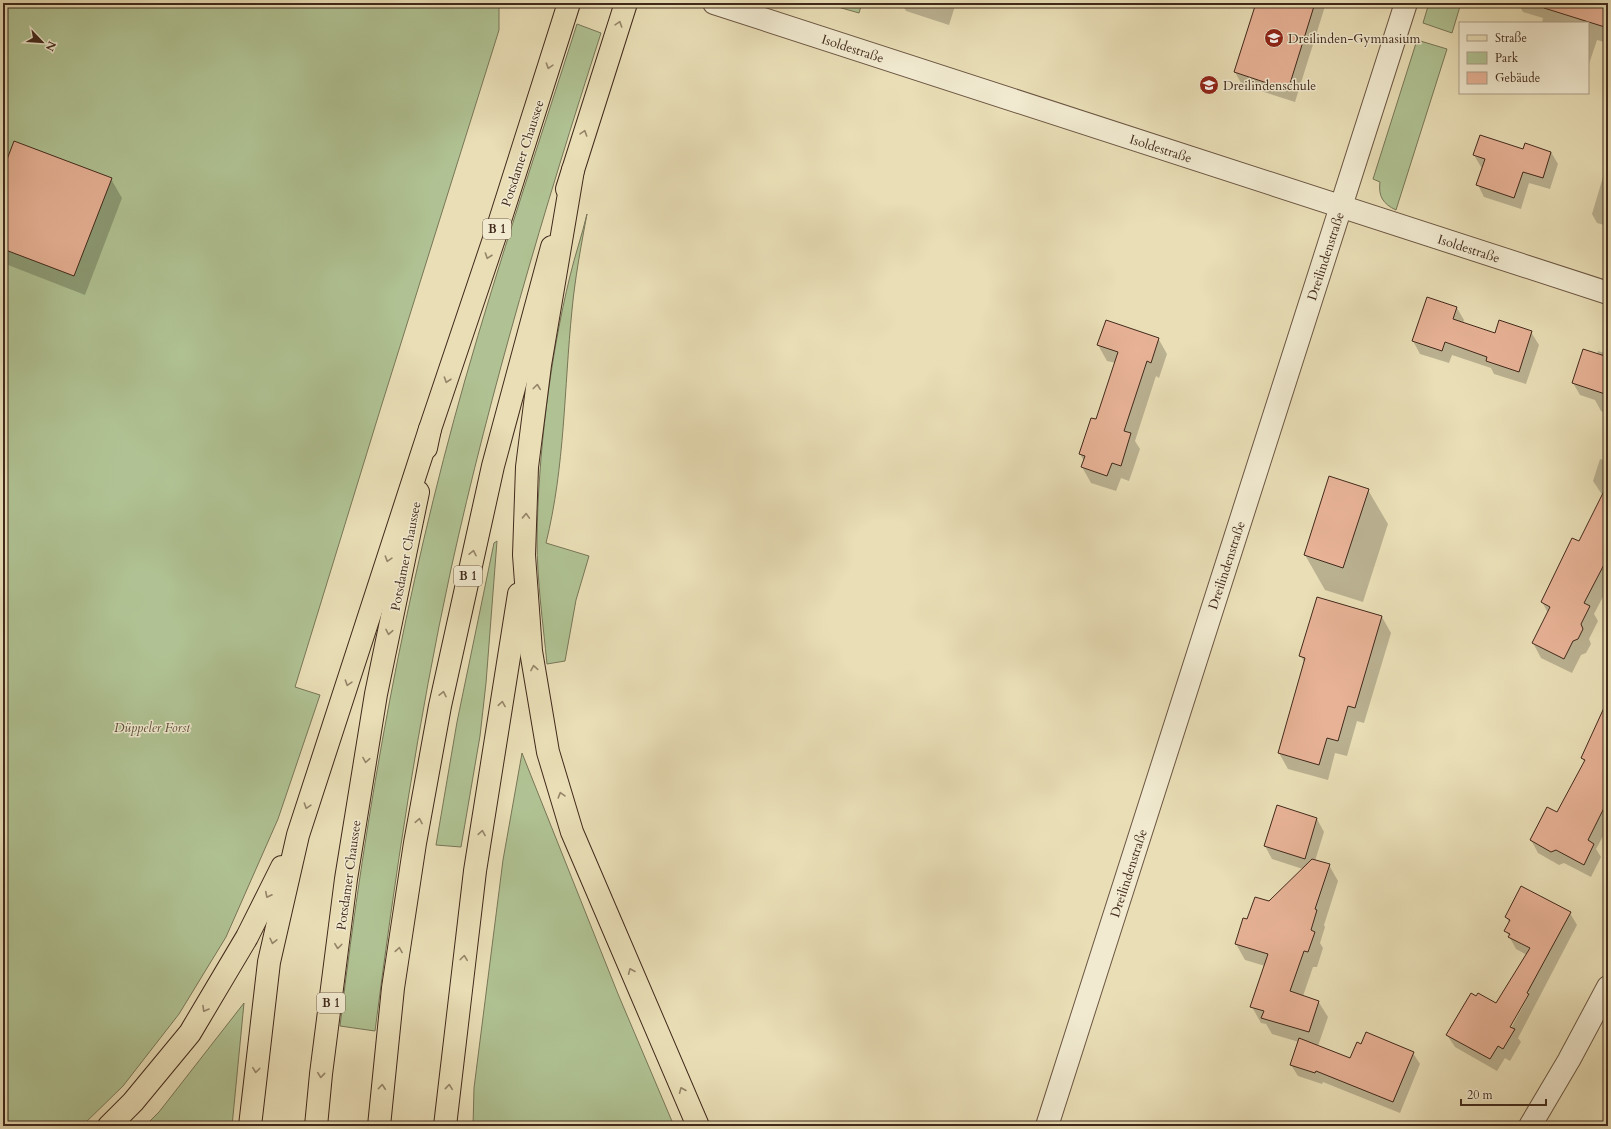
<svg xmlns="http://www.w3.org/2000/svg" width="1611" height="1129" font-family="Cardo,serif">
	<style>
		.green { fill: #b0c293; stroke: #787657 }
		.shadow { fill: #0003; fill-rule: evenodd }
		.building { fill: #e7b296; stroke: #41291b }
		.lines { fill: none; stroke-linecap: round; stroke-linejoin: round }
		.minor-casing { stroke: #6b5642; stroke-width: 24 }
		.major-casing { stroke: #41291b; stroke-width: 24 }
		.highway-casing { stroke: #41291b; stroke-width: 24 }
		.minor { stroke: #f1ead0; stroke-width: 22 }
		.major { stroke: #e9deb6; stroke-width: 22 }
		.highway { stroke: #e9deb6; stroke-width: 22 }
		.oneway { stroke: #958468 }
		.labels { text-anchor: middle; stroke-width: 3; stroke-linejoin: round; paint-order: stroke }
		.shield { fill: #f1ead0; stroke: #766351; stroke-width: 1 }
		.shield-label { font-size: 12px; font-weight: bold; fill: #41291b }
		.poi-label { font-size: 13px; fill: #41291b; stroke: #f1ead0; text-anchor: start }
		.street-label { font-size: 13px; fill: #41291b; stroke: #f1ead0 }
		.park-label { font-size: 13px; font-style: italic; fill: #5d4f39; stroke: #f1ead0 }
	</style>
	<rect width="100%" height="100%" fill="#e9deb6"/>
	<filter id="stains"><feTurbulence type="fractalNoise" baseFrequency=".005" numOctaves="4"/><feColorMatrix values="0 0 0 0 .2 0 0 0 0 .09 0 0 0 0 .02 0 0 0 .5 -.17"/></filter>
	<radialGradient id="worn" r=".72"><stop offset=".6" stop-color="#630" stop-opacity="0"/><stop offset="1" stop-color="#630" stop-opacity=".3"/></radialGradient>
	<g class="green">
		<path d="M3 3H497L499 7V30L381 407 295 687 320 695 278 819 226 937 179 1014 123 1086 82 1126H3Z"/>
		<path d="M824 3H862L859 13Z"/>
		<path d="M1429 3H1461L1452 33 1423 23Z"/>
		<path d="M577 24 601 33C544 210 491 388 451 569 418 721 395 876 375 1031L340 1026C366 808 405 591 465 380 499 261 539 143 577 24Z"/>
		<path d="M1417 40 1447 49 1396 210C1383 204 1378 196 1380 182L1373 179Z"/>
		<path d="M587 214C581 246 575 278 572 310 564 389 565 466 546 543L589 556 576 600 565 661 547 664C543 623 537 581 537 540 538 455 550 358 570 276 575 255 582 235 587 214Z"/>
		<path d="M497 541 486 683 480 736 461 847 436 845 457 722 494 543Z"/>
		<path d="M522 753 618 994 674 1126H473L474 1088 503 860Z"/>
		<path d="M244 1003 232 1126H145L159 1112Z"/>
	</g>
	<g class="shadow">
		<path d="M901 3H956L949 25 906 11Z"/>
		<path d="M1257 3H1326L1295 102 1242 85 1235 72Z"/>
		<path d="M1518 3H1608V43L1597 40 1588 67V23H1542L1543 18 1523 12Z"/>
		<path d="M1524 150 1551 152 1558 164 1550 189 1529 183 1521 209 1484 197 1478 185 1483 168 1481 167 1474 155Z"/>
		<path d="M3 173 111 179 122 198 85 295 3 263Z"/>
		<path d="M1603 177 1608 179V226L1597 223 1592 214Z"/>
		<path d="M1457 308 1464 320 1463 323 1496 334 1531 332 1539 345 1526 384 1494 374 1491 368 1452 355 1449 363 1420 354 1413 341Z"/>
		<path d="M1158 338 1167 354 1159 378 1156 376 1135 441 1140 449 1129 481 1121 478 1116 491 1091 483 1082 467 1084 461 1080 454 1097 421 1116 363 1107 361 1098 345Z"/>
		<path d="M1598 351 1608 354V414L1601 411 1595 400 1580 395 1573 383 1597 354Z"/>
		<path d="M1600 459 1608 462V587L1594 614 1598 621 1589 639 1591 644 1586 653 1581 655 1572 673 1541 658 1533 643 1548 613 1542 602 1579 543 1603 496 1593 481Z"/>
		<path d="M1368 490 1388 524 1363 602 1325 590 1305 555Z"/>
		<path d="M1318 598 1382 617 1391 633 1364 723 1357 721 1347 756 1335 753 1328 780 1288 769 1279 753 1305 664 1301 656Z"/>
		<path d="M1608 723V827L1596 849 1601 857 1591 877 1564 863 1559 865 1538 853 1531 840 1557 813 1585 763 1582 758Z"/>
		<path d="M1277 807 1317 819 1324 832 1315 861 1329 865 1338 881 1324 925 1325 927 1320 943 1323 948 1317 967H1313L1303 996 1318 1001 1328 1017 1318 1046 1351 1059 1362 1045 1413 1053 1420 1064 1400 1113 1323 1082 1322 1084 1298 1076 1291 1065 1299 1042 1272 1034 1266 1024 1261 1023 1252 1007 1265 966 1245 960 1236 944 1248 920 1303 869 1272 859 1265 846Z"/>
		<path d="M1570 913 1577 925 1518 1038 1521 1042 1510 1061 1505 1058 1497 1071 1455 1047 1447 1035 1496 1004 1527 955 1516 949 1506 931 1510 924 1506 917ZM1529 991V995L1509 1032 1507 1031Z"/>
		<path d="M1200 1123 1210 1126H1199Z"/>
	</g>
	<g class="building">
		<path d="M1256 3H1315L1288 90 1234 72Z"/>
		<path d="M1545 3H1608V28L1544 8Z"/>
		<path d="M1480 135 1523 149 1525 143 1551 152 1543 178 1523 172 1514 198 1476 185 1485 159 1473 155Z"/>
		<path d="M14 141 112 178 74 276 3 249V170Z"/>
		<path d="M1427 297 1457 307 1453 319 1495 333 1499 320 1532 331 1519 372 1486 361 1487 357 1445 342 1442 351 1412 341Z"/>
		<path d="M1106 320 1159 338 1151 363 1147 361 1124 431 1131 433 1121 466 1112 463 1107 476 1081 467 1085 456 1079 454 1091 418 1096 419 1118 352 1097 345Z"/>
		<path d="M1583 349 1608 357V395L1572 383Z"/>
		<path d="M1329 476 1369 489 1343 568 1304 555Z"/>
		<path d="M1608 483V557L1584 603 1590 606 1581 624 1583 629 1578 639 1573 641 1564 659 1532 643 1550 607 1541 602 1572 538 1579 541Z"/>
		<path d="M1317 597 1382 616 1355 708 1348 706 1338 741 1327 738 1319 765 1278 753 1305 658 1299 656Z"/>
		<path d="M1608 699V800L1588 840 1594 844 1584 865 1556 850 1551 852 1530 840 1547 807 1557 812 1585 760 1581 758Z"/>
		<path d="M1277 805 1317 818 1305 859 1264 846Z"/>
		<path d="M1312 859 1330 864 1315 909 1317 910 1311 930 1315 932 1308 952 1304 951 1290 991 1319 1001 1309 1032 1261 1018 1264 1011 1250 1007 1268 954 1235 944 1243 918 1247 919 1255 897 1269 901Z"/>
		<path d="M1521 886 1571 912 1527 993 1529 994 1510 1027 1515 1029 1503 1049 1498 1046 1490 1059 1446 1035 1471 993 1476 996 1478 993 1496 1003 1530 948 1508 937 1510 934 1504 931 1510 920 1505 917Z"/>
		<path d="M1366 1032 1414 1052 1393 1102 1316 1071 1315 1073 1290 1065 1299 1038 1350 1058 1357 1042 1361 1044Z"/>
	</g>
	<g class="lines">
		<defs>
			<g id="minor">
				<path d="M714 3 1608 293"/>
				<path d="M1047 1126 1406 3"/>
				<path d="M1530 1126 1569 1060 1608 987"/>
			</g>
			<g id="major">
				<path d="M567 189 626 3"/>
				<path d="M426 448 430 429 496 233 569 3"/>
				<path d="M316 1126 321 1074 346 879 376 694 418 492"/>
				<path d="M379 1126 393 988 415 843 440 706 493 466 552 247"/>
			</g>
			<g id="highway">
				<path d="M573 170 540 365 527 467 524 555 531 651 548 752 572 832 698 1126"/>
				<path d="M109 1126 133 1102 190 1033 247 937 282 867"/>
				<path d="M250 1126 269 962 298 835 430 429"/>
				<path d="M445 1126 475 871 519 594"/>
			</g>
		</defs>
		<use href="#minor" class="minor-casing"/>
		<use href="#major" class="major-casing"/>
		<use href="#highway" class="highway-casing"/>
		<use href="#minor" class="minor"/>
		<use href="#major" class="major"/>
		<use href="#highway" class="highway"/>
	</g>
	<defs><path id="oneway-chevron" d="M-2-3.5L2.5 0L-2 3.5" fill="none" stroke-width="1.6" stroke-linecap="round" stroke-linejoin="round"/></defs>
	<g class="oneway">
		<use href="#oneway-chevron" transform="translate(619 24) rotate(-72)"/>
		<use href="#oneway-chevron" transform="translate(549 66) rotate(108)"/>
		<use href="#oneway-chevron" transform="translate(584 133) rotate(-72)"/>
		<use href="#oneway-chevron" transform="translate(488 256) rotate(109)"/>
		<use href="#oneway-chevron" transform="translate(447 380) rotate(109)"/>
		<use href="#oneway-chevron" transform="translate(537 387) rotate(-83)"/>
		<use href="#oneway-chevron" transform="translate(526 516) rotate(-88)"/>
		<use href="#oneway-chevron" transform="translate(473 553) rotate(-78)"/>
		<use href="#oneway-chevron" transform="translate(388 559) rotate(108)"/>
		<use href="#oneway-chevron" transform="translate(389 632) rotate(101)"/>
		<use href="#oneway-chevron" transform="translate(534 668) rotate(-100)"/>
		<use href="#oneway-chevron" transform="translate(348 683) rotate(108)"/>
		<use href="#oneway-chevron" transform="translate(443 694) rotate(-78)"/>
		<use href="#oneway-chevron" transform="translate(502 704) rotate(-81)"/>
		<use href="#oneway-chevron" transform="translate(366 760) rotate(99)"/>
		<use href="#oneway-chevron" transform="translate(561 795) rotate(-106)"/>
		<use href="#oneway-chevron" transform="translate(307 806) rotate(108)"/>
		<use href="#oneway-chevron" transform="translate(419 821) rotate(-79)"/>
		<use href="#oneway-chevron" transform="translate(482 833) rotate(-81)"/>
		<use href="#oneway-chevron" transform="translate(268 895) rotate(117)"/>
		<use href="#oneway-chevron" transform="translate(273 941) rotate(103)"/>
		<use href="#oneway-chevron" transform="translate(338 946) rotate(97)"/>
		<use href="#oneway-chevron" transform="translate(399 950) rotate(-81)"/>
		<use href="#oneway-chevron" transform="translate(464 958) rotate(-83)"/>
		<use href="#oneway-chevron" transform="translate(631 971) rotate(-113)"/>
		<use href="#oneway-chevron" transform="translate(205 1009) rotate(120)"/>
		<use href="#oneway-chevron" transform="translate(256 1070) rotate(97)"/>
		<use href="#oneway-chevron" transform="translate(321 1075) rotate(96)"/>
		<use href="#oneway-chevron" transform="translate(382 1087) rotate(-85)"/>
		<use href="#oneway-chevron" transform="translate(449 1087) rotate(-84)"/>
		<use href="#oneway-chevron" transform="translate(682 1090) rotate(-113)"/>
	</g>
	<defs>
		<symbol id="school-disc" viewBox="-11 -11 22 22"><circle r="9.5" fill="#8f2418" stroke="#f1ead0"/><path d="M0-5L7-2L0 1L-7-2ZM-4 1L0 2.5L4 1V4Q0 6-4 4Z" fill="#fff"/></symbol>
	</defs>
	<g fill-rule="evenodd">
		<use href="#school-disc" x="1263" y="27" width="22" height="22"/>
		<use href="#school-disc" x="1198" y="74" width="22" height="22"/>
	</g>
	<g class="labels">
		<g class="shield">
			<rect x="483" y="219" width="28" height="20" rx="3"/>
			<rect x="454" y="566" width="28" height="20" rx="3"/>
			<rect x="317" y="993" width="28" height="20" rx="3"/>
		</g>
		<g class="shield-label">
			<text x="497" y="233">B 1</text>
			<text x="468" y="580">B 1</text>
			<text x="331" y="1007">B 1</text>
		</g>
		<g class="poi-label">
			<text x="1288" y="43">Dreilinden-Gymnasium</text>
			<text x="1223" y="90">Dreilindenschule</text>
		</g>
		<g class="street-label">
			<text transform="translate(853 48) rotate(18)" y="5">Isoldestraße</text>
			<text transform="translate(1161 148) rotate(18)" y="5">Isoldestraße</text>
			<text transform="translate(522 153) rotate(-72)" y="5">Potsdamer Chaussee</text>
			<text transform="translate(1469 248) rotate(18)" y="5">Isoldestraße</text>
			<text transform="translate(1325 256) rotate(-72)" y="5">Dreilindenstraße</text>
			<text transform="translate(405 556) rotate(-79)" y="5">Potsdamer Chaussee</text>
			<text transform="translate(1226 565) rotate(-72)" y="5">Dreilindenstraße</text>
			<text transform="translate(1128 873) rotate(-72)" y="5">Dreilindenstraße</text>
			<text transform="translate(348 875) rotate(-82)" y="5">Potsdamer Chaussee</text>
		</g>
		<g class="park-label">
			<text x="152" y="732">Düppeler Forst</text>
		</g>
	</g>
	<rect width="1611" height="1129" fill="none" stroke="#e9deb6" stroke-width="16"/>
	<rect x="4" y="4" width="1603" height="1121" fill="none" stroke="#41291b" stroke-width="2"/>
	<rect x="8" y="8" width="1595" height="1113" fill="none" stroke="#41291b"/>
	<rect x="1459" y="22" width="130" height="72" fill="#f1ead0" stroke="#ab9d88"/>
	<rect x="1467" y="35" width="20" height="6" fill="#e9deb6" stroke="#ab9d88"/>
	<text x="1495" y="42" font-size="12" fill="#41291b">Straße</text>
	<rect x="1467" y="52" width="20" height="12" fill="#b0c293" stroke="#ab9d88"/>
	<text x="1495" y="62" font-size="12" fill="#41291b">Park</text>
	<rect x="1467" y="72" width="20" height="12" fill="#e7b296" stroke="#ab9d88"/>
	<text x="1495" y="82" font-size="12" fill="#41291b">Gebäude</text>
	<g transform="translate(42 42) rotate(115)" stroke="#f1ead0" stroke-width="3" paint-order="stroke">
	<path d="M0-3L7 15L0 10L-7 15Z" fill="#41291b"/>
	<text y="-6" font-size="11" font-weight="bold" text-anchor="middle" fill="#41291b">N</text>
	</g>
	<path d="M1461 1099v6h85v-6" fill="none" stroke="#41291b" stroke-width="2"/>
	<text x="1467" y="1099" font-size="12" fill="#41291b" stroke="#f1ead0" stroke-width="3" paint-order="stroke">20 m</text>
	<rect width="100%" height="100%" filter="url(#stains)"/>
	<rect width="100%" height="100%" fill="url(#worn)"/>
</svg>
